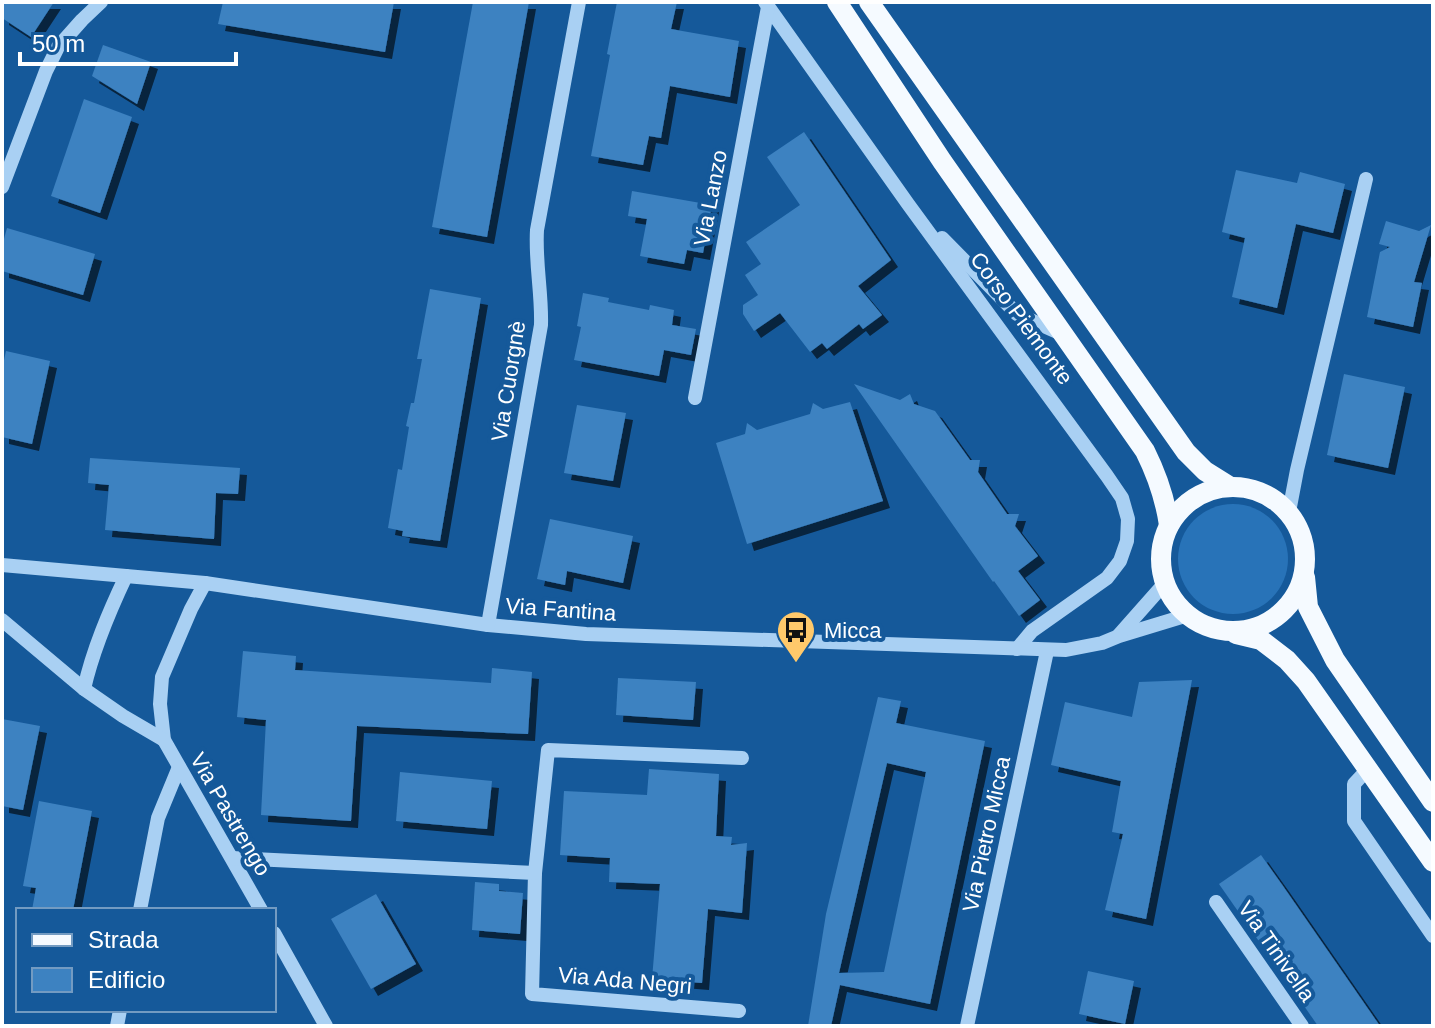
<svg xmlns="http://www.w3.org/2000/svg" width="1435" height="1028" font-family="Helvetica,sans-serif">
	<style>
		.green { fill: #2873b8 }
		.building { fill: #3d82c1; fill-rule: evenodd; filter: url(#shadow) }
		.lines { fill: none; stroke-linecap: round; stroke-linejoin: round }
		.minor { stroke: #a9d0f3; stroke-width: 14 }
		.major { stroke: #f5faff; stroke-width: 20 }
		.labels { text-anchor: middle; stroke-width: 8; stroke-linejoin: round; paint-order: stroke }
		.street-label { font-size: 22px; fill: #fff; stroke: #15599a }
		.poi-label { font-size: 22px; fill: #fff; stroke: #15599a; text-anchor: start }
	</style>
	<defs>
		<filter id="shadow"><feDropShadow dx="7" dy="7" stdDeviation="0" flood-color="#0009"/></filter>
	</defs>
	<rect width="100%" height="100%" fill="#15599a"/>
	<circle class="green" cx="1233" cy="559" r="55"/>
	<g class="building">
		<path d="M2 2H54L31 37 2 18Z"/>
		<path d="M223 2H394L385 52 218 24Z"/>
		<path d="M473 2H529L487 237 432 227Z"/>
		<path d="M617 2H677L671 29 739 41 730 97 670 86 661 138 649 136 643 165 591 156 610 55 607 54Z"/>
		<path d="M103 45 151 62 137 104 92 76Z"/>
		<path d="M84 99 132 117 100 213 51 196Z"/>
		<path d="M804 132 891 260 858 286 882 315 863 329 859 324 827 349 822 343 810 352 780 313 754 331 743 314V305L758 295 745 275 761 264 746 242 800 205 767 157Z"/>
		<path d="M1236 170 1297 183 1300 172 1345 184 1333 233 1296 224 1277 308 1232 297 1245 238 1222 232Z"/>
		<path d="M632 191 712 205 703 253 687 250 684 264 640 256 647 219 628 216Z"/>
		<path d="M1386 221 1419 231 1431 225 1414 282 1422 283 1413 327 1367 317 1380 252 1390 247 1379 244Z"/>
		<path d="M7 228 95 254 83 295 2 271V246Z"/>
		<path d="M430 289 481 298 440 541 402 536 403 531 388 528 398 469 402 470 409 427 406 426 411 403H414L422 359H417Z"/>
		<path d="M583 293 609 298 608 302 649 310 650 305 674 310 672 325 696 329 691 355 664 350 659 376 574 360 581 327 577 326Z"/>
		<path d="M6 351 50 361 32 444 2 437V369Z"/>
		<path d="M1344 374 1405 387 1388 468 1327 455Z"/>
		<path d="M854 384 900 400 910 394 914 404 935 411 970 460H980L978 472 1007 514H1019L1015 526 1038 556 1018 571 1040 600 1019 616 994 581 993 582Z"/>
		<path d="M850 402 883 501 747 544 716 443 745 434 747 423 757 430 810 414 813 403 823 409Z"/>
		<path d="M577 405 626 413 613 481 564 473Z"/>
		<path d="M90 458 240 468 238 494 216 493 214 539 105 530 109 485 88 483Z"/>
		<path d="M550 519 633 536 623 583 567 571 565 585 537 579Z"/>
		<path d="M243 651 296 656 295 670 491 683 492 668 532 672 528 734 357 726 351 821 261 815 266 720 237 717Z"/>
		<path d="M618 678 696 682 693 720 616 715Z"/>
		<path d="M1192 680 1146 919 1105 910 1123 834 1112 832 1121 781 1051 765 1065 702 1132 717 1139 682Z"/>
		<path d="M878 697 901 701 896 723 985 741 930 1004 840 985 831 1026H808L826 914ZM887 763 926 772 884 972 839 973Z"/>
		<path d="M2 719 40 726 23 810 2 806Z"/>
		<path d="M649 769 719 774 716 836 732 837 731 845 747 843 742 913 708 909 702 983 652 979 660 884 609 882 610 858 560 855 564 791 647 795Z"/>
		<path d="M400 772 492 781 487 829 396 821Z"/>
		<path d="M39 801 92 811 73 910H32L36 888 23 886Z"/>
		<path d="M1261 855 1283 886 1380 1026H1318L1219 884Z"/>
		<path d="M475 882 499 884V891L523 893 520 934 472 930Z"/>
		<path d="M376 894 416 964 371 989 331 919Z"/>
		<path d="M1088 971 1134 981 1125 1024 1079 1014Z"/>
	</g>
	<g class="lines">
		<g class="minor">
			<path d="M765 2 908 204 1107 476 1122 498 1128 519 1127 541 1120 561 1107 578 1032 631 1017 649"/>
			<path d="M2 187 46 71 58 47 82 20 101 2"/>
			<path d="M942 238 1017 314 1062 334"/>
			<path d="M695 398 768 7"/>
			<path d="M1289 512 1297 470 1366 179"/>
			<path d="M2 565 205 583 488 625 586 634 1066 650 1102 643 1119 636 1188 615"/>
			<path d="M205 583 191 609 162 677 160 704 164 740 261 910"/>
			<path d="M2 620 84 689 123 716 164 740"/>
			<path d="M488 625 541 325C542 293 535 262 537 230L579 2"/>
			<path d="M1119 635 1165 583"/>
			<path d="M84 689C93 649 109 612 126 576"/>
			<path d="M1368 769 1354 784V821L1433 936"/>
			<path d="M232 858 535 873 532 994 739 1011"/>
			<path d="M535 873 548 750 742 758"/>
			<path d="M1216 902 1302 1026"/>
			<path d="M140 910 158 818 179 767"/>
			<path d="M274 933 326 1026"/>
			<path d="M117 1026 120 1010"/>
			<path d="M967 1026 1047 651"/>
		</g>
		<g class="major">
			<path d="M837 2 942 161 1145 451C1157 475 1165 498 1169 525"/>
			<path d="M869 2 1186 452 1205 471 1229 486"/>
			<circle cx="1233" cy="559" r="72"/>
			<path d="M1305 577 1308 607 1335 660 1433 802"/>
			<path d="M1236 634 1261 640 1287 660 1306 681 1433 862"/>
		</g>
	</g>
	<defs>
		<symbol id="bus-pin" viewBox="-11 -11 22 30"><path d="M0 17L-7.5 6A9.5 9.5 0 1 1 7.5 6Z" fill="#ffc96b" stroke="#15599a"/><path d="M-5-6H5V4H4V6H2V4H-2V6H-4V4H-5ZM-3.5-4V0h7V-4ZM-3.5 1.2v1.5H-2V1.2ZM2 1.2v1.5H3.5V1.2Z" fill="#111"/></symbol>
	</defs>
	<g fill-rule="evenodd">
		<use href="#bus-pin" x="774" y="608" width="44" height="60"/>
	</g>
	<g class="labels">
		<g class="street-label">
			<text transform="translate(710 198) rotate(-79)" y="8">Via Lanzo</text>
			<text transform="translate(1022 318) rotate(54)" y="8">Corso Piemonte</text>
			<text transform="translate(508 381) rotate(-81)" y="8">Via Cuorgnè</text>
			<text transform="translate(561 609) rotate(4)" y="8">Via Fantina</text>
			<text transform="translate(231 814) rotate(60)" y="8">Via Pastrengo</text>
			<text transform="translate(986 834) rotate(-78)" y="8">Via Pietro Micca</text>
			<text transform="translate(1277 951) rotate(55)" y="8">Via Tinivella</text>
			<text transform="translate(625 980) rotate(5)" y="8">Via Ada Negri</text>
		</g>
		<g class="poi-label">
			<text x="824" y="638">Micca</text>
		</g>
	</g>
	<rect width="1435" height="1028" fill="none" stroke="#ffffff" stroke-width="8"/>
	<rect x="16" y="908" width="260" height="104" fill="#15599a" stroke="#739bc2" stroke-width="2"/>
	<rect x="32" y="934" width="40" height="12" fill="#f5faff" stroke="#739bc2" stroke-width="2"/>
	<text x="88" y="948" font-size="24" fill="#ffffff">Strada</text>
	<rect x="32" y="968" width="40" height="24" fill="#3d82c1" stroke="#739bc2" stroke-width="2"/>
	<text x="88" y="988" font-size="24" fill="#ffffff">Edificio</text>
	<path d="M20 52v12h216v-12" fill="none" stroke="#ffffff" stroke-width="4"/>
	<text x="32" y="52" font-size="24" fill="#ffffff" stroke="#15599a" stroke-width="6" paint-order="stroke">50 m</text>
</svg>
